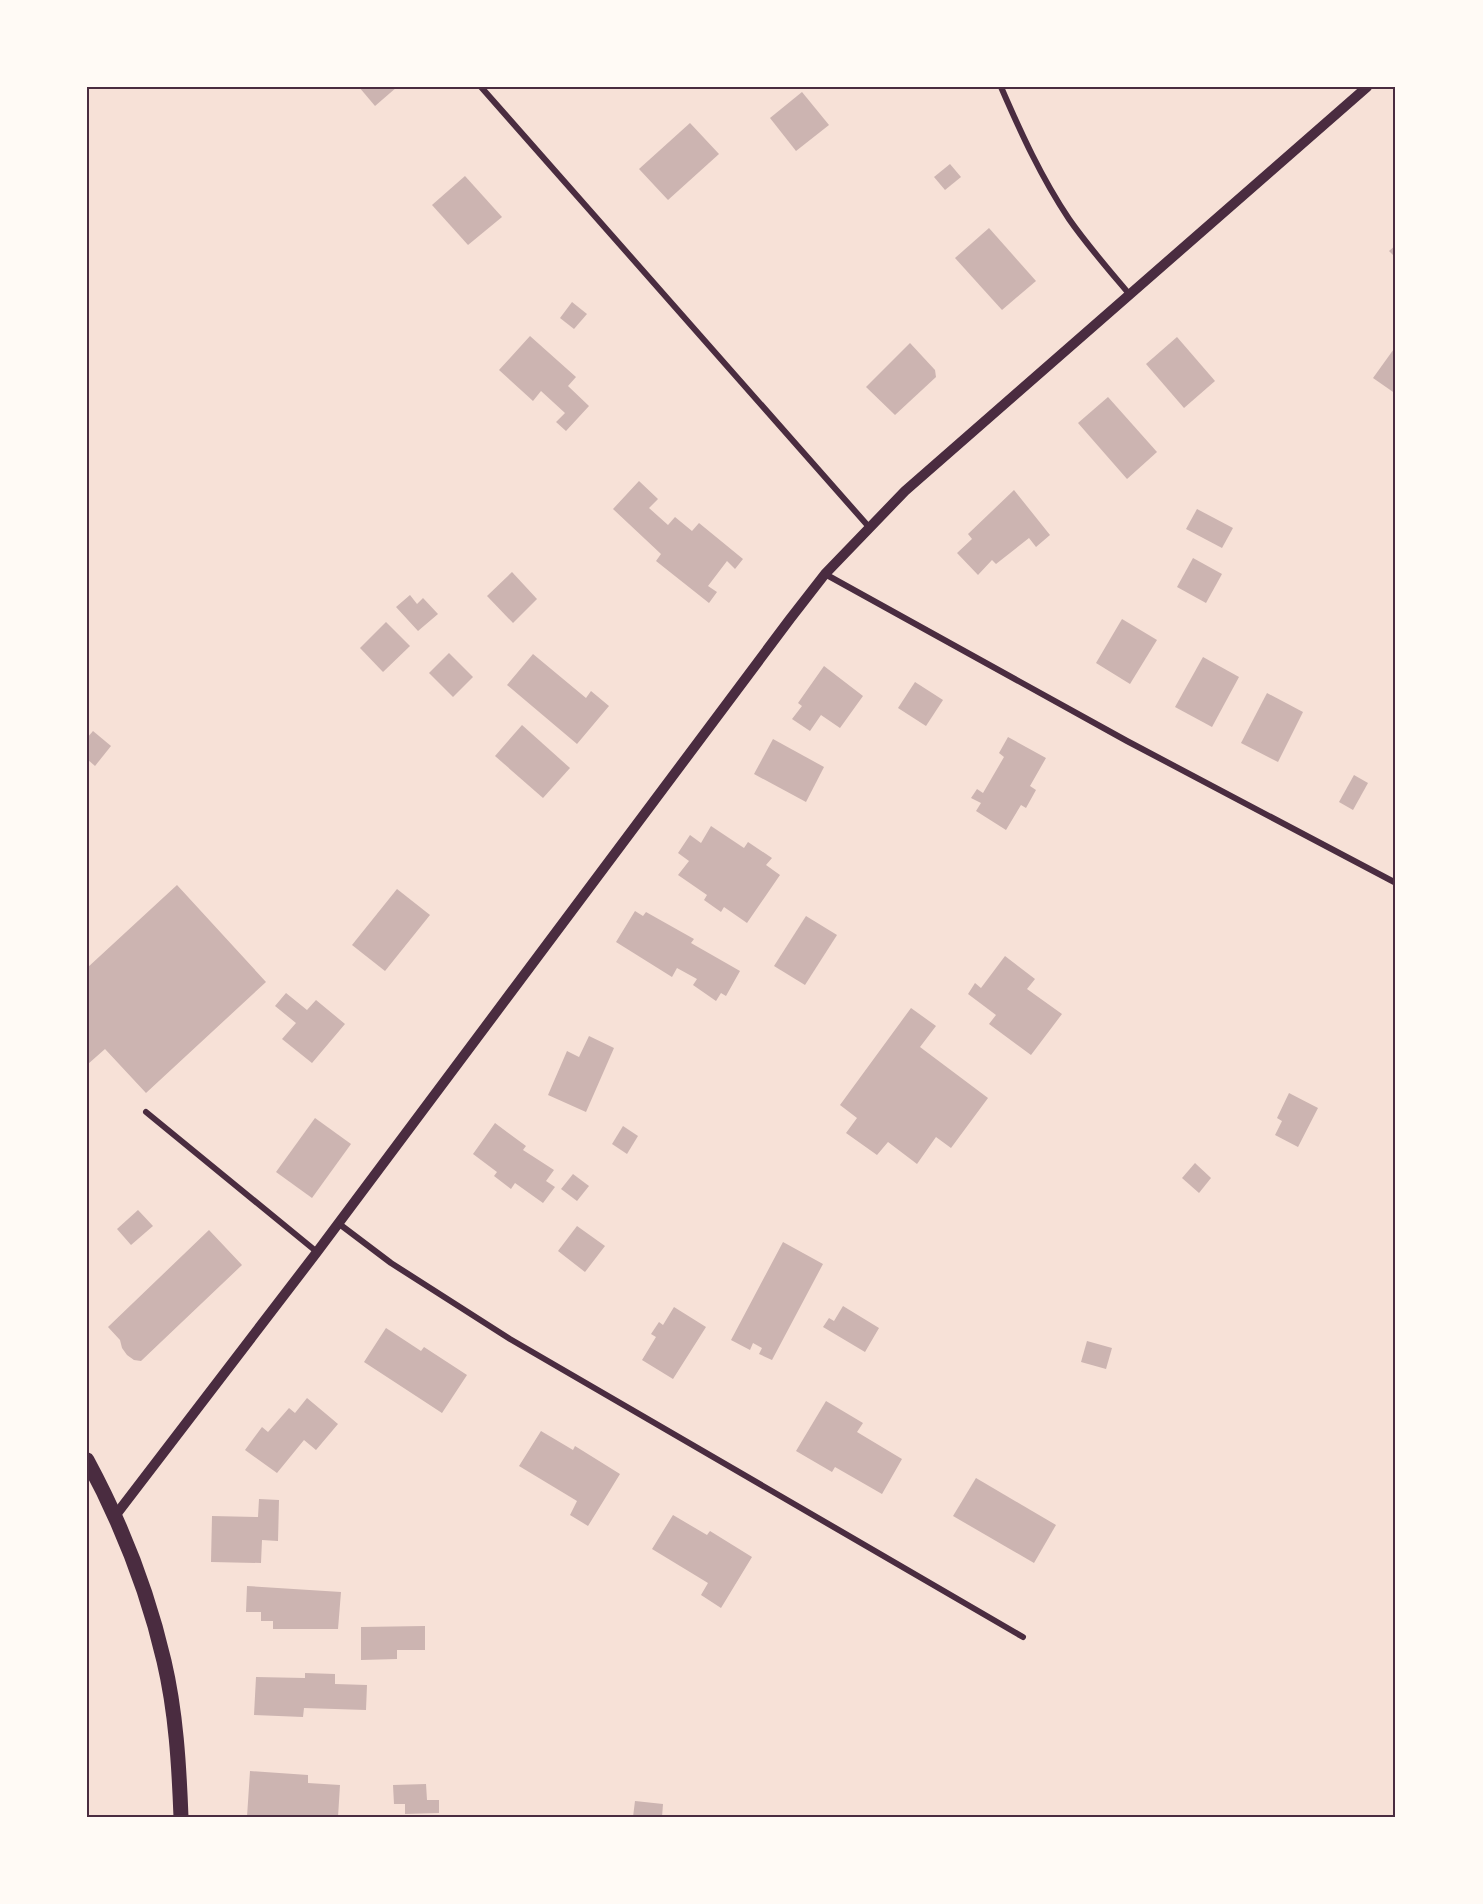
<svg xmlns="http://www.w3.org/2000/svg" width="1483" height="1904" font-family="'Noto Serif',serif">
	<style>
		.building { fill: #ccb4b1 }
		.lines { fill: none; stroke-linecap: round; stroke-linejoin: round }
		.minor { stroke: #4a2c40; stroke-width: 6 }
		.tertiary { stroke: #4a2c40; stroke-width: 10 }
		.primary { stroke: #4a2c40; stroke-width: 15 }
		.neatline { fill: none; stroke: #4a2c40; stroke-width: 2 }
	</style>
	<rect width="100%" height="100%" fill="#f7e1d7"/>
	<g class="building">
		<path d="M359 87H397L375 106Z"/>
		<path d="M802 92 829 125 796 151 770 118Z"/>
		<path d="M690 123 719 154 668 200 639 169Z"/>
		<path d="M950 164 961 177 945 190 934 177Z"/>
		<path d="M465 176 502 217 468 245 432 205Z"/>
		<path d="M989 228 1036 281 1002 310 955 258Z"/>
		<path d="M1396 245V258L1389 251Z"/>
		<path d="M572 302 587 314 574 329 560 318Z"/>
		<path d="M530 336 576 377 568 386 589 406 566 431 556 422 565 413 541 391 533 401 499 370Z"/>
		<path d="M1177 337 1215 381 1184 408 1146 364Z"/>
		<path d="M910 343 935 370 936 377 895 415 866 387Z"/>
		<path d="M1396 346V394L1373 378Z"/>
		<path d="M1108 397 1157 452 1127 479 1078 423Z"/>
		<path d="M639 481 658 499 649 508 668 525 675 517 692 531 699 523 743 559 735 569 727 561 708 586 717 592 709 603 656 561 661 554 613 509Z"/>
		<path d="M1014 490 1050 535 1036 547 1029 538 996 564 992 560 978 575 957 553 972 539 968 534Z"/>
		<path d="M1197 509 1233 528 1222 548 1186 529Z"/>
		<path d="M1193 558 1222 574 1206 603 1177 587Z"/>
		<path d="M512 572 537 599 513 623 487 596Z"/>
		<path d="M410 595 417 604 423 598 438 614 418 631 396 607Z"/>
		<path d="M1122 619 1157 640 1130 684 1096 663Z"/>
		<path d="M386 622 410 646 383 672 360 648Z"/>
		<path d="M449 653 473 677 453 697 429 673Z"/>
		<path d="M533 654 586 698 591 691 609 706 577 744 507 685Z"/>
		<path d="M1203 657 1239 677 1212 727 1175 707Z"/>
		<path d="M824 666 863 696 840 728 821 715 810 731 792 719 802 706 798 703Z"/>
		<path d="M915 682 943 700 926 726 898 708Z"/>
		<path d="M1267 693 1303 712 1278 762 1241 743Z"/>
		<path d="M522 725 570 768 543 798 495 756Z"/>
		<path d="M93 731 111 746 95 766 87 759V738Z"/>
		<path d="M1008 737 1046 758 1030 786 1036 790 1026 808 1021 805 1006 830 976 811 981 803 971 798 977 789 983 793 1004 757 999 753Z"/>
		<path d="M773 739 824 767 806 802 754 774Z"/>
		<path d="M1354 775 1368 783 1353 810 1339 802Z"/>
		<path d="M711 826 744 848 748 842 772 858 766 865 780 875 747 923 724 907 721 912 704 900 707 895 678 875 689 861 678 853 690 835 701 843Z"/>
		<path d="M177 885 266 982 146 1093 105 1049 88 1064 87 1063V968Z"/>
		<path d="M397 889 430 915 385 971 352 945Z"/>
		<path d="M635 911 643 916 646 912 694 939 691 943 740 971 726 996 721 993 716 1001 693 985 697 979 677 968 672 977 616 942Z"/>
		<path d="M806 916 837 935 805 985 774 966Z"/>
		<path d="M1005 956 1035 979 1027 989 1062 1014 1031 1055 989 1024 996 1015 968 994 975 983 981 988Z"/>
		<path d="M286 993 307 1010 316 1000 345 1024 312 1063 282 1039 296 1023 275 1006Z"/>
		<path d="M911 1008 936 1026 920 1047 988 1098 951 1148 936 1137 917 1164 888 1142 877 1155 846 1133 857 1118 840 1105Z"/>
		<path d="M589 1036 614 1048 586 1112 548 1095 567 1051 579 1057Z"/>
		<path d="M1289 1093 1318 1108 1298 1147 1275 1135 1282 1121 1277 1118Z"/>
		<path d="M315 1118 351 1144 312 1198 276 1172Z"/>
		<path d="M495 1123 526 1146 523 1150 554 1170 546 1181 555 1187 543 1203 515 1183 511 1189 494 1176 497 1172 473 1154Z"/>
		<path d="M623 1126 638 1136 627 1154 612 1144Z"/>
		<path d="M1195 1163 1211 1178 1199 1193 1182 1178Z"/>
		<path d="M573 1174 589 1186 577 1201 561 1189Z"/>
		<path d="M138 1210 153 1226 131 1245 117 1229Z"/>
		<path d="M577 1226 605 1246 585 1272 558 1251Z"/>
		<path d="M209 1230 242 1265 141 1361 134 1360 127 1355 122 1348 120 1340 108 1327Z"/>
		<path d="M783 1242 823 1264 772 1360 759 1354 762 1348 753 1343 750 1350 731 1340Z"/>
		<path d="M843 1306 879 1328 865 1352 823 1327 829 1318 834 1321Z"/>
		<path d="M674 1307 706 1327 673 1379 642 1360 656 1337 651 1334 659 1322 663 1325Z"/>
		<path d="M386 1328 421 1351 424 1347 467 1375 442 1413 364 1362Z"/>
		<path d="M1087 1341 1112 1348 1106 1369 1081 1362Z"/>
		<path d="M307 1398 338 1424 316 1450 304 1440 277 1473 245 1450 262 1427 268 1432 289 1408 295 1413Z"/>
		<path d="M826 1401 863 1423 857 1432 902 1459 882 1494 835 1467 832 1472 796 1451Z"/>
		<path d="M541 1431 573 1450 575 1446 620 1474 588 1526 570 1515 577 1501 519 1466Z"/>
		<path d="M976 1478 1056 1525 1034 1563 953 1516Z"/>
		<path d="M259 1499 279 1500 278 1541 262 1540 261 1563 211 1562 212 1516 258 1517Z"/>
		<path d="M673 1515 707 1535 710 1531 752 1557 721 1608 701 1595 708 1583 652 1549Z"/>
		<path d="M247 1586 341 1592 338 1629H273V1621H261V1612H246Z"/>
		<path d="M425 1626V1650H397V1659L361 1660V1627Z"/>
		<path d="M305 1673 335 1674V1684L367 1685 366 1710 304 1708 303 1717 254 1715 256 1677 305 1678Z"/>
		<path d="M250 1771 308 1775V1783L340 1785 338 1817 309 1815V1817H247Z"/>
		<path d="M426 1784 427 1800H439V1813L405 1814V1804H394L393 1785Z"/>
		<path d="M635 1801 663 1804 662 1817H633Z"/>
	</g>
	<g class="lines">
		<g class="minor">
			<path d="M481 87 869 527"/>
			<path d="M1001 87C1021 133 1041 177 1069 219 1087 245 1109 270 1130 295"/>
			<path d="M825 574 1127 741 1396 883"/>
			<path d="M146 1112 317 1252"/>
			<path d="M338 1223 391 1263 510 1339 1023 1637"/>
		</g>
		<path class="tertiary" d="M115 1516 317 1252 790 619 825 574 905 491 1367 87"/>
		<path class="primary" d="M87 1460C121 1523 148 1592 164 1661 176 1712 179 1765 181 1817"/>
	</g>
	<rect width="1483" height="1904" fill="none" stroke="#fffaf5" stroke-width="177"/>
	<rect x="88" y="88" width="1306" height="1728" class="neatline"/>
</svg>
